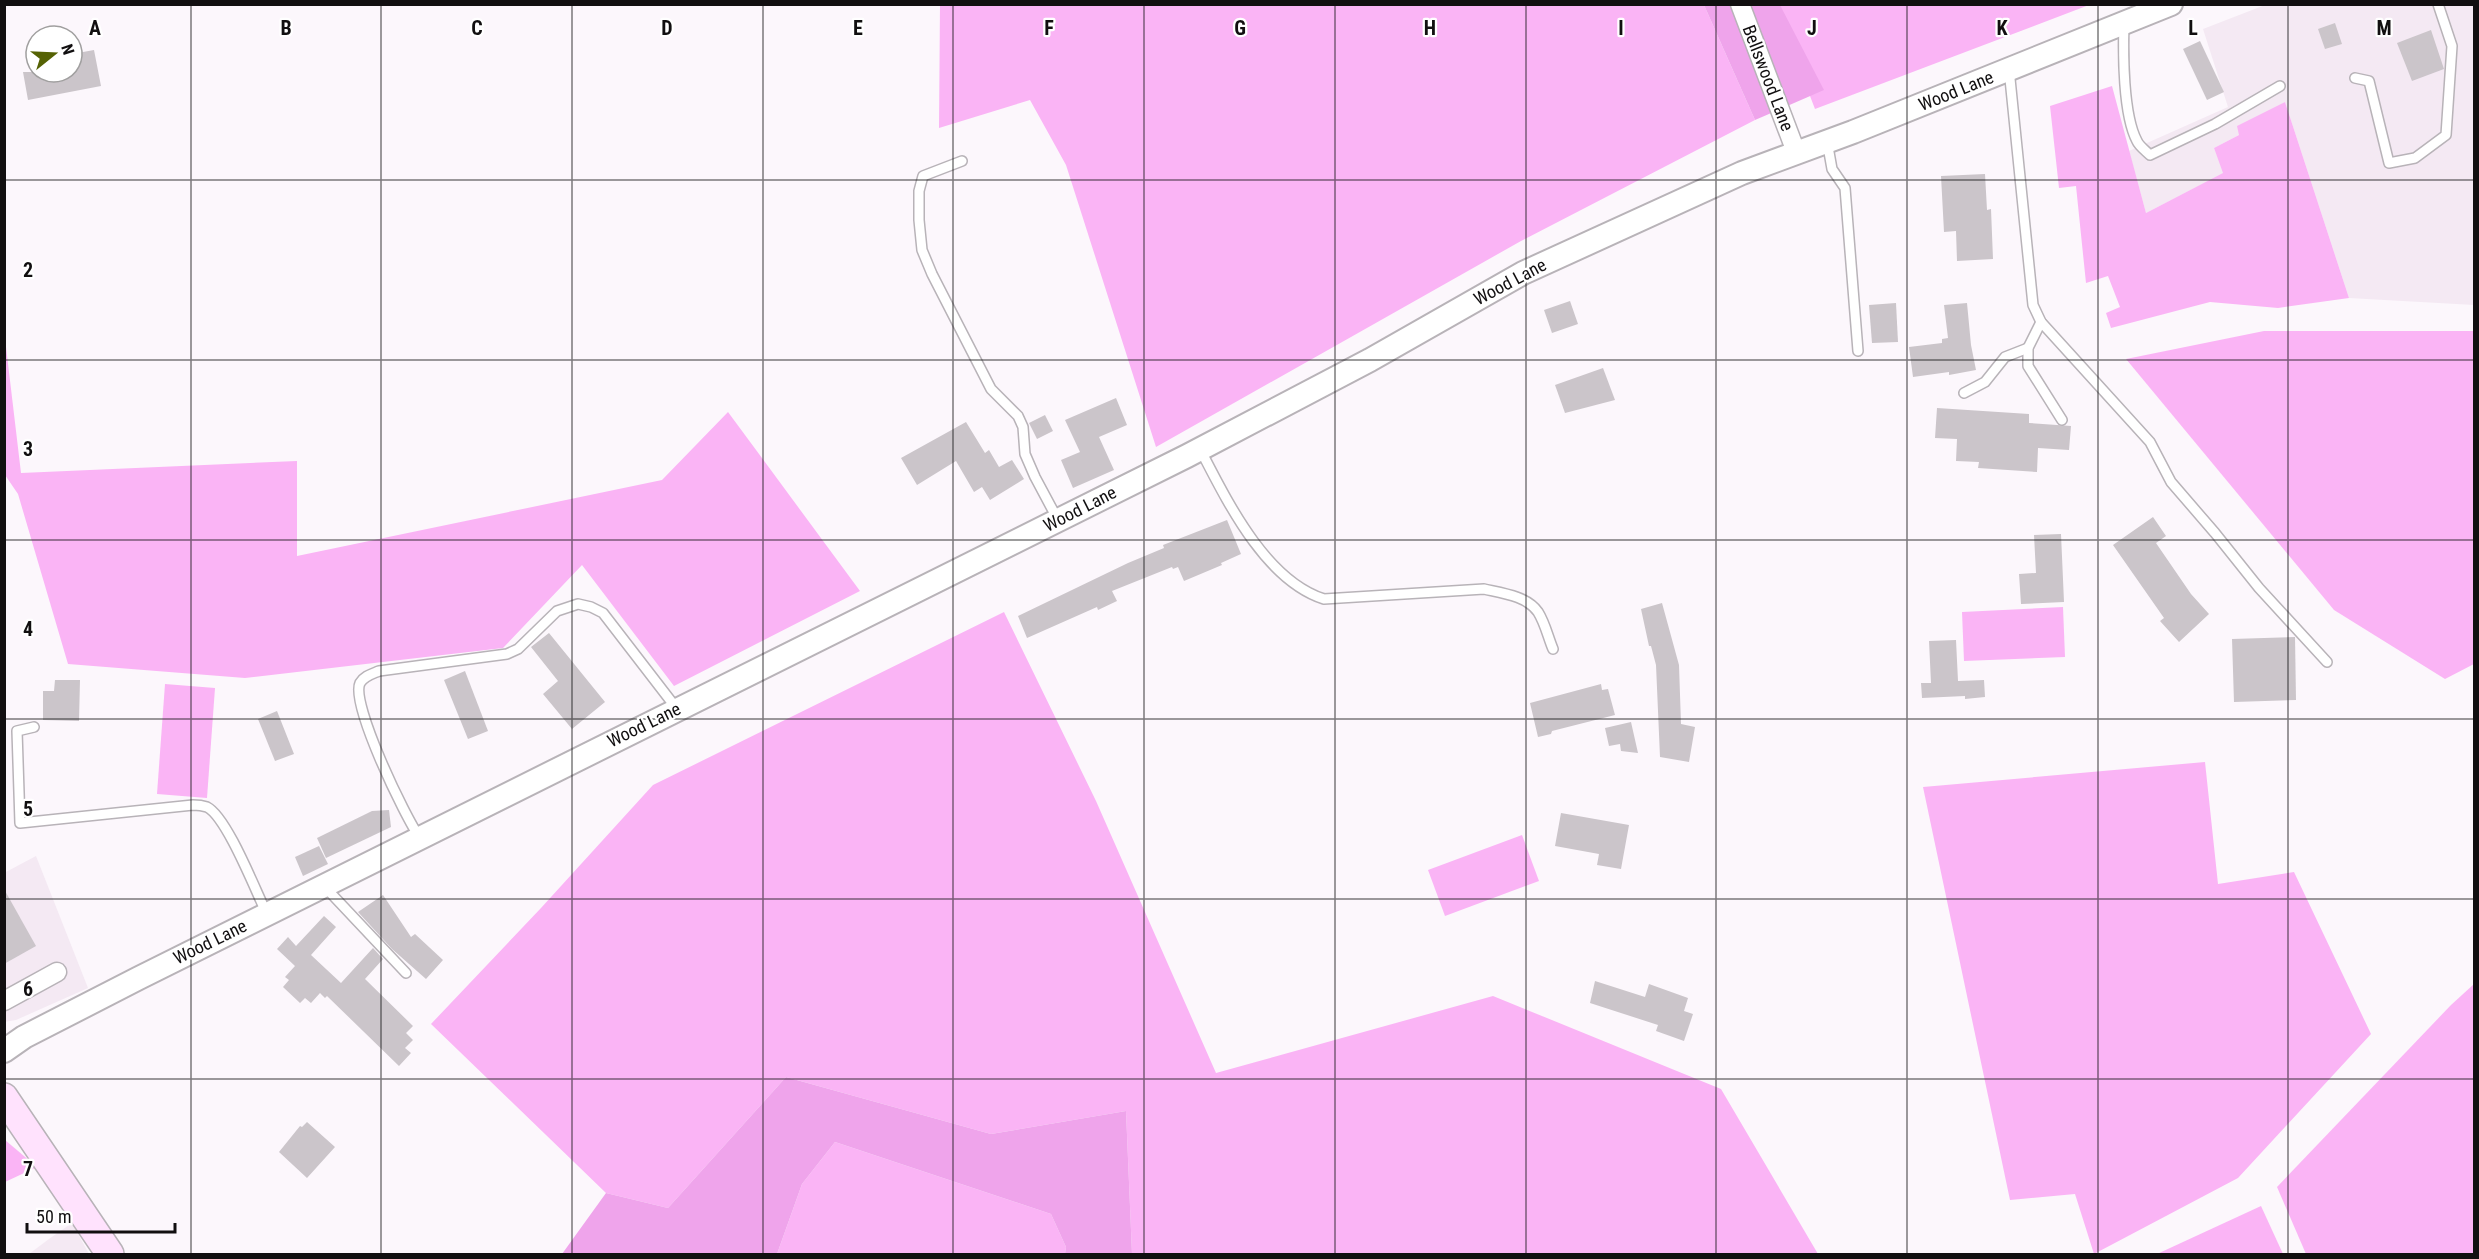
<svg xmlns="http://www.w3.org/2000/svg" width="2479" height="1259" font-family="'Roboto Condensed',sans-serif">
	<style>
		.built { fill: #f4e9f3 }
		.green { fill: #fab4f5 }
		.forest { fill: #efa4eb }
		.building { fill: #cbc5ca }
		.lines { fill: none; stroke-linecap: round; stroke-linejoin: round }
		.service-casing { stroke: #b8b3b8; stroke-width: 12 }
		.minor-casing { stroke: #b8b3b8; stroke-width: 21 }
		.tertiary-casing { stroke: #b8b3b8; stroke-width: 26 }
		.secondary-casing { stroke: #b8b3b8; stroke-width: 30 }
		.service { stroke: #fff; stroke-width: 9 }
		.minor { stroke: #fff; stroke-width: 18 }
		.tertiary { stroke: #fff; stroke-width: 22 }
		.secondary { stroke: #ffe2fd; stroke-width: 27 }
		.grid { fill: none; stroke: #110f10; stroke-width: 1.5; stroke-opacity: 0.55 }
		.labels { text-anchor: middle; stroke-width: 4.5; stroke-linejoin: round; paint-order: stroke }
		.street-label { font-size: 18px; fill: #110f10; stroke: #fff }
		.grid-label { font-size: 20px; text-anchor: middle; font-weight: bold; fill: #110f10; stroke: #fff; stroke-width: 4.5; stroke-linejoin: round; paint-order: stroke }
	</style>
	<rect width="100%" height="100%" fill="#fcf7fc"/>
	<g class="built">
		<path d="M2265 5H2474V305L2349 298 2285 102 2239 135 2214 148 2224 173 2146 213 2129 151 2228 107 2203 29Z"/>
		<path d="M36 856 88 988 16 1020 4 1022V873Z"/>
		<path d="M72 1223 89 1254H29L49 1239Z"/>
	</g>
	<g class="green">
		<path d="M940 4 1704 5 1755 120 1521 241 1156 447 1066 165 1030 100 939 128Z"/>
		<path d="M1760 5H2089L1815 109 1810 96Z"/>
		<path d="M2112 86 2146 213 2223 173 2214 148 2239 135 2237 126 2285 102 2349 298 2278 308 2210 302 2111 328 2106 313 2120 307 2108 276 2086 283 2076 186 2059 188 2050 106Z"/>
		<path d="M4 330 21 473 297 461V556L662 480 728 412 860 591 674 686 582 565 503 648 245 678 68 664 18 494 5 475Z"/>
		<path d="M2264 331H2474V664L2445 679 2334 610 2126 359Z"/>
		<path d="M2063 607 2065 657 1964 661 1962 612Z"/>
		<path d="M1004 612 1096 801 1216 1073 1493 996 1721 1089 1818 1254H1132L1126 1111 991 1134 786 1077 668 1208 606 1193 431 1024 541 908 653 785Z"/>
		<path d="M165 684 215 688 207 798 157 794Z"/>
		<path d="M2205 762 2218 884 2294 872 2371 1034 2238 1178 2094 1254 2075 1194 2010 1200 1923 787Z"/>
		<path d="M1522 835 1539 881 1445 916 1428 870Z"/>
		<path d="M2474 984V1254H2306L2277 1187 2451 1005Z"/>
		<path d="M5 1140 37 1167 5 1182Z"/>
		<path d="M835 1142 1051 1214 1066 1247 1065 1254H777L802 1184Z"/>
		<path d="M2261 1206 2283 1254H2157Z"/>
	</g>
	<g class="forest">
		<path d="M1704 5H1780L1824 90 1755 120Z"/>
		<path d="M786 1077 991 1134 1126 1111 1132 1254H1065L1066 1247 1051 1214 835 1142 802 1184 777 1254H562L606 1193 668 1208Z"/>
	</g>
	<g class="building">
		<path d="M2335 23 2342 44 2325 49 2318 29Z"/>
		<path d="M2431 30 2444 69 2412 81 2397 43Z"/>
		<path d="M2200 41 2224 92 2207 100 2183 49Z"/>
		<path d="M94 50 101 86 28 100 23 72H72V54Z"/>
		<path d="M1985 174 1987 210 1991 209 1993 259 1957 261 1956 231 1944 232 1941 176Z"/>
		<path d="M1570 301 1578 324 1552 333 1544 310Z"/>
		<path d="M1896 303 1898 342 1872 343 1869 305Z"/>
		<path d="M1967 303 1971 345 1976 370 1949 375V372L1913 377 1909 347 1942 343V339L1948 338 1944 305Z"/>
		<path d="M1603 368 1615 400 1565 413 1555 385Z"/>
		<path d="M1116 398 1127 425 1099 437 1114 470 1073 488 1061 460 1080 452 1065 420Z"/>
		<path d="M1937 408 2029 414V423L2071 426 2069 450 2038 448 2037 472 1978 468 1979 462 1956 461 1957 439 1935 438Z"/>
		<path d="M1045 415 1053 431 1037 439 1029 423Z"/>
		<path d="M966 422 985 453 989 450 999 467 1012 460 1024 479 990 500 982 487 974 492 956 461 917 485 901 458Z"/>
		<path d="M2153 517 2166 536 2156 543 2191 594 2209 614 2179 642 2160 621 2164 618 2113 545Z"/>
		<path d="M1227 520 1241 554 1221 563 1222 565 1184 581 1178 567 1173 569 1172 567 1112 591 1117 601 1098 610 1097 607 1027 638 1018 616 1128 563 1164 548 1163 545Z"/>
		<path d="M2061 534 2064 602 2021 604 2019 574 2036 573 2034 535Z"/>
		<path d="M1662 603 1679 665 1681 724 1695 727 1689 762 1660 757 1656 665 1651 646H1649L1641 609Z"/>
		<path d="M549 633 605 702 572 729 543 694 558 681 531 647Z"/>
		<path d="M2295 637 2296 700 2234 702 2232 639Z"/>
		<path d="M1956 640 1958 681 1984 680 1985 697 1965 699V696L1922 698 1921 683H1931L1929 641Z"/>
		<path d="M465 671 488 731 468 739 444 680Z"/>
		<path d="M55 680H80L79 721 43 720V691H54Z"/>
		<path d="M1601 684 1602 690 1608 689 1615 715 1552 731 1551 734 1538 737 1530 703Z"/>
		<path d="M277 711 294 754 275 761 258 719Z"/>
		<path d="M1631 722 1638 753 1621 751 1620 744 1609 746 1605 728Z"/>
		<path d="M389 810 391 827 326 858 317 838 372 811Z"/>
		<path d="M1561 813 1629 825 1621 869 1597 865 1599 854 1555 846Z"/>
		<path d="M319 846 328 864 303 876 295 857Z"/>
		<path d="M4 889 36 946 4 964Z"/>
		<path d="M383 895 411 937 415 934 443 960 426 979 392 949 358 912Z"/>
		<path d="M324 916 336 927 311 955 341 983 373 948 383 959 365 979 413 1026 406 1033 413 1040 405 1048 411 1053 399 1066 327 996 325 998 320 993 311 1003 305 998 300 1003 283 987 289 980 285 977 295 966 277 949 288 937 296 946Z"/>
		<path d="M1595 981 1645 997 1649 984 1688 998 1684 1011 1693 1014 1684 1041 1656 1031 1658 1025 1590 1003Z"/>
		<path d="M307 1122 335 1147 307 1178 279 1152 300 1126 302 1127Z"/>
	</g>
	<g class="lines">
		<defs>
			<g id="service">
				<path d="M2124 24C2123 53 2123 115 2137 141 2139 146 2146 151 2150 155L2215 124 2280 86"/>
				<path d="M2009 69 2033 305 2041 322 2150 442 2171 482 2215 533 2259 588 2327 662"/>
				<path d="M2355 78 2369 81 2389 163 2415 158 2446 135 2452 46 2438 4"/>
				<path d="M1827 141 1832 169 1845 188 1858 351"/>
				<path d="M962 161 923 176 919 191V220L922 250 932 274 991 389 1018 416 1023 427 1025 454 1035 477 1058 520"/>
				<path d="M2041 322 2028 348V366L2062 420"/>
				<path d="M1964 393 1985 382 2005 357 2028 348"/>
				<path d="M1200 449C1227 501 1265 580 1324 599L1484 589C1502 593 1527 596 1538 612 1545 623 1548 637 1553 649"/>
				<path d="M34 727 17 731 20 823 193 805C198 805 204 806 207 807 227 817 256 892 267 914"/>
				<path d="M420 838C405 817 350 703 360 683 364 676 372 674 379 671L507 654 518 649 557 611 578 604 591 607 603 613 677 709"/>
				<path d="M324 886 406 973"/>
			</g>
			<g id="minor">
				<path d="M1740 4 1796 152"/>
				<path d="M4 1001 57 972"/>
			</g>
			<path id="tertiary" d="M4 1051 24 1037 139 978 1187 456 1370 360 1523 273 1742 173 1853 132 2171 4"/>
			<path id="secondary" d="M4 1097 110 1254"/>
		</defs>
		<use href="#service" class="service-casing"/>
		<use href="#minor" class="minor-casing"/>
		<use href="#tertiary" class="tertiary-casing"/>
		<use href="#secondary" class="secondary-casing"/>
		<use href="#service" class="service"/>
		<use href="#minor" class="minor"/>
		<use href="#tertiary" class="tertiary"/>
		<use href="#secondary" class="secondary"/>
	</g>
	<path class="grid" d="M191 4V1254M381 4V1254M572 4V1254M763 4V1254M953 4V1254M1144 4V1254M1335 4V1254M1526 4V1254M1716 4V1254M1907 4V1254M2098 4V1254M2288 4V1254M4 180H2474M4 360H2474M4 540H2474M4 719H2474M4 899H2474M4 1079H2474"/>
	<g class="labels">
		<g class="street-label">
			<text transform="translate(1768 78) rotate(69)" y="6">Bellswood Lane</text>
			<text transform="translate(1956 91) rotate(-22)" y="6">Wood Lane</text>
			<text transform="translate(1510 282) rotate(-28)" y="6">Wood Lane</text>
			<text transform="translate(1080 509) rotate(-27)" y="6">Wood Lane</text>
			<text transform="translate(644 725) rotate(-26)" y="6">Wood Lane</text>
			<text transform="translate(210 942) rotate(-26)" y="6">Wood Lane</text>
		</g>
	</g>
	<g class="grid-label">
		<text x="95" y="35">A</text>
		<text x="286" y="35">B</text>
		<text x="477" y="35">C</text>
		<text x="667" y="35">D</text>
		<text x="858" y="35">E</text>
		<text x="1049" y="35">F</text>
		<text x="1240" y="35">G</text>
		<text x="1430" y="35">H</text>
		<text x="1621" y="35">I</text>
		<text x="1812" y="35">J</text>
		<text x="2002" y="35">K</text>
		<text x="2193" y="35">L</text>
		<text x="2384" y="35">M</text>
		<text x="28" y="277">2</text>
		<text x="28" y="456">3</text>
		<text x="28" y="636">4</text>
		<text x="28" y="816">5</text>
		<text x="28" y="996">6</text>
		<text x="28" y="1176">7</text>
	</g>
	<rect width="2479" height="1259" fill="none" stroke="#110f10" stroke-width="12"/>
	<g transform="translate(54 54) rotate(72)"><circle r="28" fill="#ffffff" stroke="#a09f9f" stroke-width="1.5"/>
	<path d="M0-4.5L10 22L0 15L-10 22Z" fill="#556204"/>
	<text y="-9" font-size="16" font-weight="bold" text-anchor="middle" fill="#110f10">N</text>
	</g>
	<path d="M27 1223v9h148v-9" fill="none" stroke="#110f10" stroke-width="3"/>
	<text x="36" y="1223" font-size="18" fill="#110f10" stroke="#ffffff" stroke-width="4.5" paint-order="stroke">50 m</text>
</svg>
